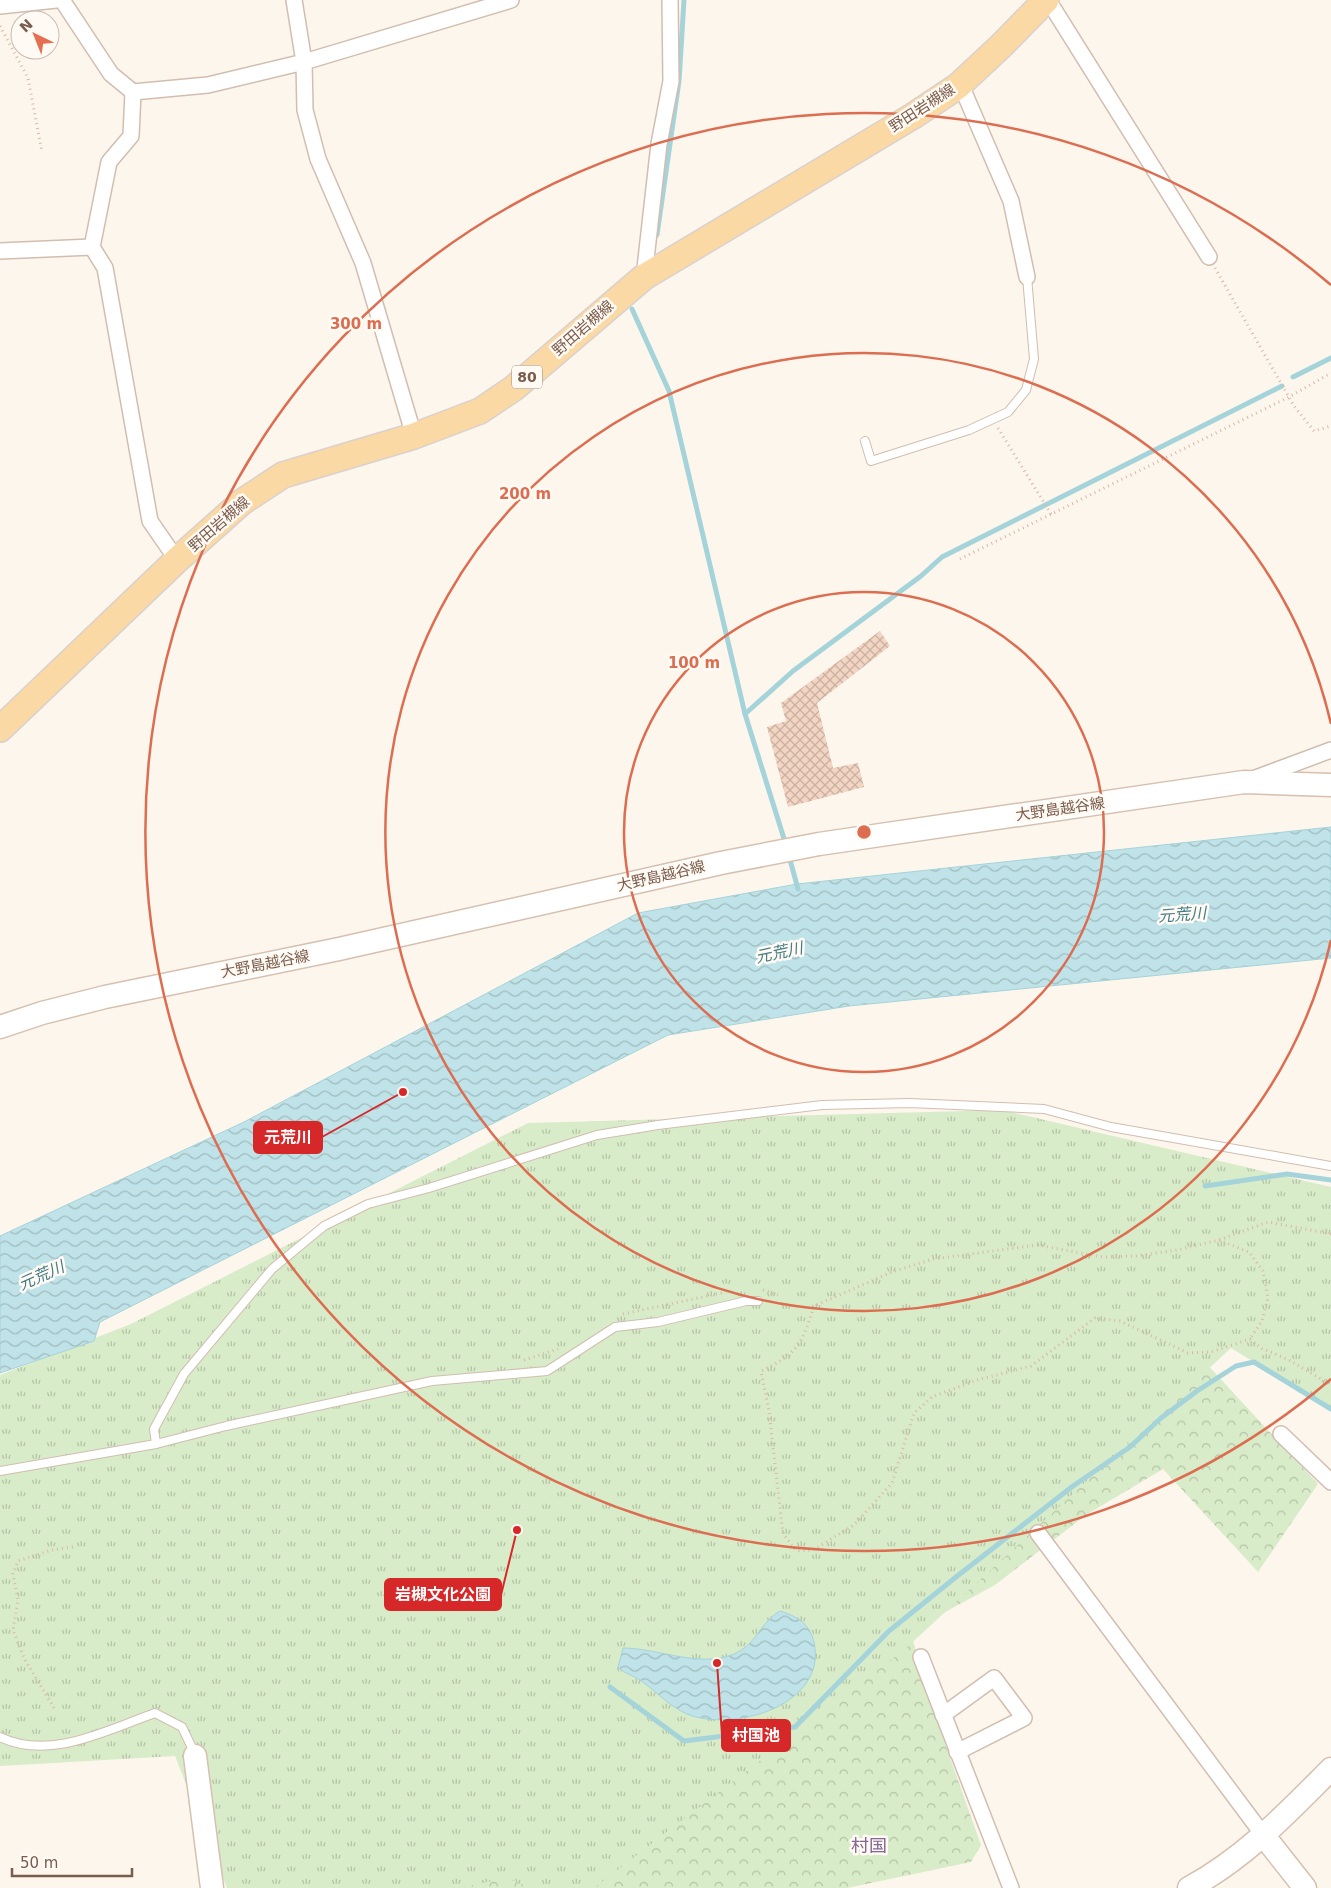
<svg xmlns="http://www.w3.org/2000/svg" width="1331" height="1888" font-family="'DejaVu Sans','Noto Sans JP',sans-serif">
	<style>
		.forest { fill: url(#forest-crowns) }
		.park { fill: url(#park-tufts) }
		.water { fill: url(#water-waves); stroke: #a5d3da }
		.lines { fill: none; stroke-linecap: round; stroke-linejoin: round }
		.stream { stroke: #a5d3da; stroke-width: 5 }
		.building { fill: url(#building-cross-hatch) }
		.lane-casing { stroke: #d1beb0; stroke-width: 10 }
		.street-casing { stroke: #d1beb0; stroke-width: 18 }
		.secondary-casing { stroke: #d6c0b0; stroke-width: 25 }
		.primary-casing { stroke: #dad1cd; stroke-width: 28 }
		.path { stroke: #d9b8a5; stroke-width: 3; stroke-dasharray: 1 4; stroke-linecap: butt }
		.lane { stroke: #fff; stroke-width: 8 }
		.street { stroke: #fff; stroke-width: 15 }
		.secondary { stroke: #fff; stroke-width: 22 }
		.primary { stroke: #fbd9a5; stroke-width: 25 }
		.ring { fill: none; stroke: #dc6d51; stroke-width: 2.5 }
		.labels { text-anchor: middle; stroke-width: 5; stroke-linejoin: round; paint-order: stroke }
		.shield { fill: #fffaf3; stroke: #a28b7f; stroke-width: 1 }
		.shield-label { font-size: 14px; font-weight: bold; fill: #7a5c4d }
		.street-label { font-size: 15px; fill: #7a5c4d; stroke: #fffaf3 }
		.water-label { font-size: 16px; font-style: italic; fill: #437c86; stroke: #fffaf3 }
		.quarter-label { font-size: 18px; fill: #846695; stroke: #fffaf3 }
		.centre { fill: #dc6d51; stroke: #fffaf3; stroke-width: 2.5 }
		.ring-label { font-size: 15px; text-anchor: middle; font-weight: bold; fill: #dc6d51; stroke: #fffaf3; stroke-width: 5; stroke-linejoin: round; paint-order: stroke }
		.leader { fill: none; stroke: #d62828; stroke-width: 2 }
		.callout-dot { fill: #d62828; stroke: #fffaf3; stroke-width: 2 }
		.callout { fill: #d62828; stroke: #d62828; stroke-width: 2 }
		.callout-label { font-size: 16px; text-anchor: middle; font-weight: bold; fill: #fff }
	</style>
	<defs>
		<pattern id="forest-crowns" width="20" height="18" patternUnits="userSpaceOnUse" patternTransform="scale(1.25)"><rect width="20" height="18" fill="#d8ecc9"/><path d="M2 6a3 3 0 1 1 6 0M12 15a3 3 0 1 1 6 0" fill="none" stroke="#b4c2a5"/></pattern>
		<pattern id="park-tufts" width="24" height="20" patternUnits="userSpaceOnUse" patternTransform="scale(1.25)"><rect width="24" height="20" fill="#d8ecc9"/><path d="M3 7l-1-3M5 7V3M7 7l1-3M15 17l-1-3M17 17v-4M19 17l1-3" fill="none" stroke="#b4c2a5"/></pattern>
		<pattern id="water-waves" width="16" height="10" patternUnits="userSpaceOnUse" patternTransform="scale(1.25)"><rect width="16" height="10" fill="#bfe3e8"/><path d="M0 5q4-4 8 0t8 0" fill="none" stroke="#a0bbbe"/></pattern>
		<pattern id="building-cross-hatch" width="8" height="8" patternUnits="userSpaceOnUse" patternTransform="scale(1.25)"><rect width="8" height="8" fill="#f3d5c3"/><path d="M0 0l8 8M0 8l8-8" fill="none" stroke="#cab0a1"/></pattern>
	</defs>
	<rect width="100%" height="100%" fill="#fdf6ec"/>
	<path class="forest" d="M1153 1306 1318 1484 1258 1572 1163 1469 1086 1515 995 1585 910 1631 942 1735 981 1845 971 1862 847 1888H235Z"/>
	<path class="park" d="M1002 1110 1331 1187V1409L1231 1348 904 1650 594 1888H531L507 1878 457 1888H227L175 1756 0 1766V1375L131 1324 528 1123Z"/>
	<g class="water">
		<path d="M1331 827V958L849 1006 668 1035 100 1322 94 1341 0 1373V1236L244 1122 638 913 797 884Z"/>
		<path d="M780 1611C797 1616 810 1624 814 1642 828 1705 734 1733 687 1714 669 1706 659 1694 644 1683 636 1676 624 1674 618 1667L623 1648C659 1648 706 1671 740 1651 757 1641 763 1620 780 1611Z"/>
	</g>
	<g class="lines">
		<g class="stream">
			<path d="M657 235 679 81 684 0"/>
			<path d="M632 309 669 391 745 714 786 845"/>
			<path d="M1293 377 1331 358"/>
			<path d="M745 714 793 671 921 576 942 557 1282 386"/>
			<path d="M789 856 798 889"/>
			<path d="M1205 1186 1287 1174 1331 1180"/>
			<path d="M610 1687 684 1741 795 1727 889 1631 956 1577 1073 1486 1130 1447 1161 1418 1197 1391 1236 1366 1254 1362 1331 1409"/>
		</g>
	</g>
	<path class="building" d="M880 631 890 646 817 703 833 768 858 763 864 787 788 807 767 727 786 721 781 703Z"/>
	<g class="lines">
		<defs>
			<g id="lane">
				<path d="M865 441 871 461 969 430 1008 412 1026 390 1034 359 1027 277"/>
				<path d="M156 1444 154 1429 184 1374 272 1269 324 1226 368 1204 429 1188 597 1135 658 1125 822 1105 910 1103 1044 1109 1111 1127 1331 1166"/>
				<path d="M0 1471 156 1444 226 1426 432 1381 547 1371 615 1327 658 1322 746 1301H758"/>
				<path d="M0 1737C50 1761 107 1730 155 1713L182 1727 195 1754"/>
			</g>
			<g id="street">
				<path d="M62 0 111 74 133 92 208 85 304 62 511 0"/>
				<path d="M294 0 304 62 305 110 318 159 363 263 414 436"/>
				<path d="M1048 0 1209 257"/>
				<path d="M0 6 56 0"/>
				<path d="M960 83 1011 201 1027 277"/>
				<path d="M133 92 131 136 109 162 92 247 105 268 150 521 177 560"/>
				<path d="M0 251 92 247"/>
				<path d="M644 277 659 144 671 81 670 0"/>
				<path d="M1253 779 1331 750"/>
				<path d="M1281 1434 1331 1482"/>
				<path d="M1038 1533 1264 1836"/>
				<path d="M921 1657 1011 1888"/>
				<path d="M943 1715 994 1678 1024 1718 957 1752"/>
			</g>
			<g id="secondary">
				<path d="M0 1027 42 1013 105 997 339 949 721 863 819 844 1244 782 1331 785"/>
				<path d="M195 1756 212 1888"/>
				<path d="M1264 1836 1305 1888"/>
				<path d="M1189 1888C1245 1858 1287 1813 1331 1769"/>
			</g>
			<path id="primary" d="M0 729 177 560 242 502 283 475 414 436 480 411 514 388 644 277 913 116 958 86 1002 45 1046 0"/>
		</defs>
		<use href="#lane" class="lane-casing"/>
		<use href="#street" class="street-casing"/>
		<use href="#secondary" class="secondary-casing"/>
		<use href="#primary" class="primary-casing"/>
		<g class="path">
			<path d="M0 26 28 78 42 152"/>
			<path d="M1215 268 1294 406 1314 431 1331 426"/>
			<path d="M998 428 1051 514"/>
			<path d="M960 559 1289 397 1331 373"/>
			<path d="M1331 1234 1268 1222 1219 1240 1177 1250 1136 1256 1103 1257 1037 1245 933 1259 892 1272 814 1306C803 1342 797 1355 761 1371L769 1411 783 1534 797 1551 813 1550 854 1525 892 1483 914 1413 932 1397 977 1380 1031 1366 1095 1318 1120 1321 1188 1353 1211 1352 1250 1339 1261 1348 1289 1360 1331 1385"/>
			<path d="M1219 1240 1249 1252 1263 1271 1268 1298 1262 1321 1250 1339"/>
			<path d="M763 1290 778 1295"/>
			<path d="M623 1314 726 1292"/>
			<path d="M524 1360 558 1349"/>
			<path d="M54 1708 25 1660 13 1630 18 1600 13 1574 18 1561 52 1550 73 1547"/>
		</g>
		<use href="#lane" class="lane"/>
		<use href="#street" class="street"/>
		<use href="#secondary" class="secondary"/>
		<use href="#primary" class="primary"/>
	</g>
	<g class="ring">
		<circle cx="864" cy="832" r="240"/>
		<path d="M1331 940A479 479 0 1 1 1331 724"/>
		<path d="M1331 1379A719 719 0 1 1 1331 285"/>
	</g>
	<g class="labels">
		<rect class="shield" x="512" y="365.5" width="30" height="23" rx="4"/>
		<g class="shield-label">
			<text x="527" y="382">80</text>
		</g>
		<g class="street-label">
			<text transform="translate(922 108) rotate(-33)" y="5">野田岩槻線</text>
			<text transform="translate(583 328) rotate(-41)" y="5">野田岩槻線</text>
			<text transform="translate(219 524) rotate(-41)" y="5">野田岩槻線</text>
			<text transform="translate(1060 809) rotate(-8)" y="5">大野島越谷線</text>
			<text transform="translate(661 876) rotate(-13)" y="5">大野島越谷線</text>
			<text transform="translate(265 964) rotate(-11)" y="5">大野島越谷線</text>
		</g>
		<g class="water-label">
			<text transform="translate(1182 914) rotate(-4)" y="6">元荒川</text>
			<text transform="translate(779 952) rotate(-12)" y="6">元荒川</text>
			<text transform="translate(41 1275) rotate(-24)" y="6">元荒川</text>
		</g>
		<g class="quarter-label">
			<text x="869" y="1852">村国</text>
		</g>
	</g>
	<circle cx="864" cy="832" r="8" class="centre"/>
	<g class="ring-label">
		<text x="356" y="329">300 m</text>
		<text x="525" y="499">200 m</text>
		<text x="694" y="668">100 m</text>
	</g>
	<path class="leader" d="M403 1092L322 1137M517 1530L501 1595M717 1663L722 1735"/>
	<g class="callout-dot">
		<circle cx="403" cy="1092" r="5"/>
		<circle cx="517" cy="1530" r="5"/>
		<circle cx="717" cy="1663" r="5"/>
	</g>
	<g class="callout">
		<rect x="254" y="1122" width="68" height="31" rx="5"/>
		<rect x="385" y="1579" width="116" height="31" rx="5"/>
		<rect x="722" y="1720" width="68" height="31" rx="5"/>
	</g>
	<g class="callout-label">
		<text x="288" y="1143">元荒川</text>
		<text x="443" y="1600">岩槻文化公園</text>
		<text x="756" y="1741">村国池</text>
	</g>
	<g transform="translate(35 35) rotate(317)"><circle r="24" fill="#fffaf3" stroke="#cabbb1"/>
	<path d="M0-4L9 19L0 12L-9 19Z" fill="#e76f51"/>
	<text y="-8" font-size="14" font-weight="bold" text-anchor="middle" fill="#7a5c4d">N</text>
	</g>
	<path d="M12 1868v8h120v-8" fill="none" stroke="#7a5c4d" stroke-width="2.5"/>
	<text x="20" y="1868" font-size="15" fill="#7a5c4d" stroke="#fffaf3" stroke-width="4" paint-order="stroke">50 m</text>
</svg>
